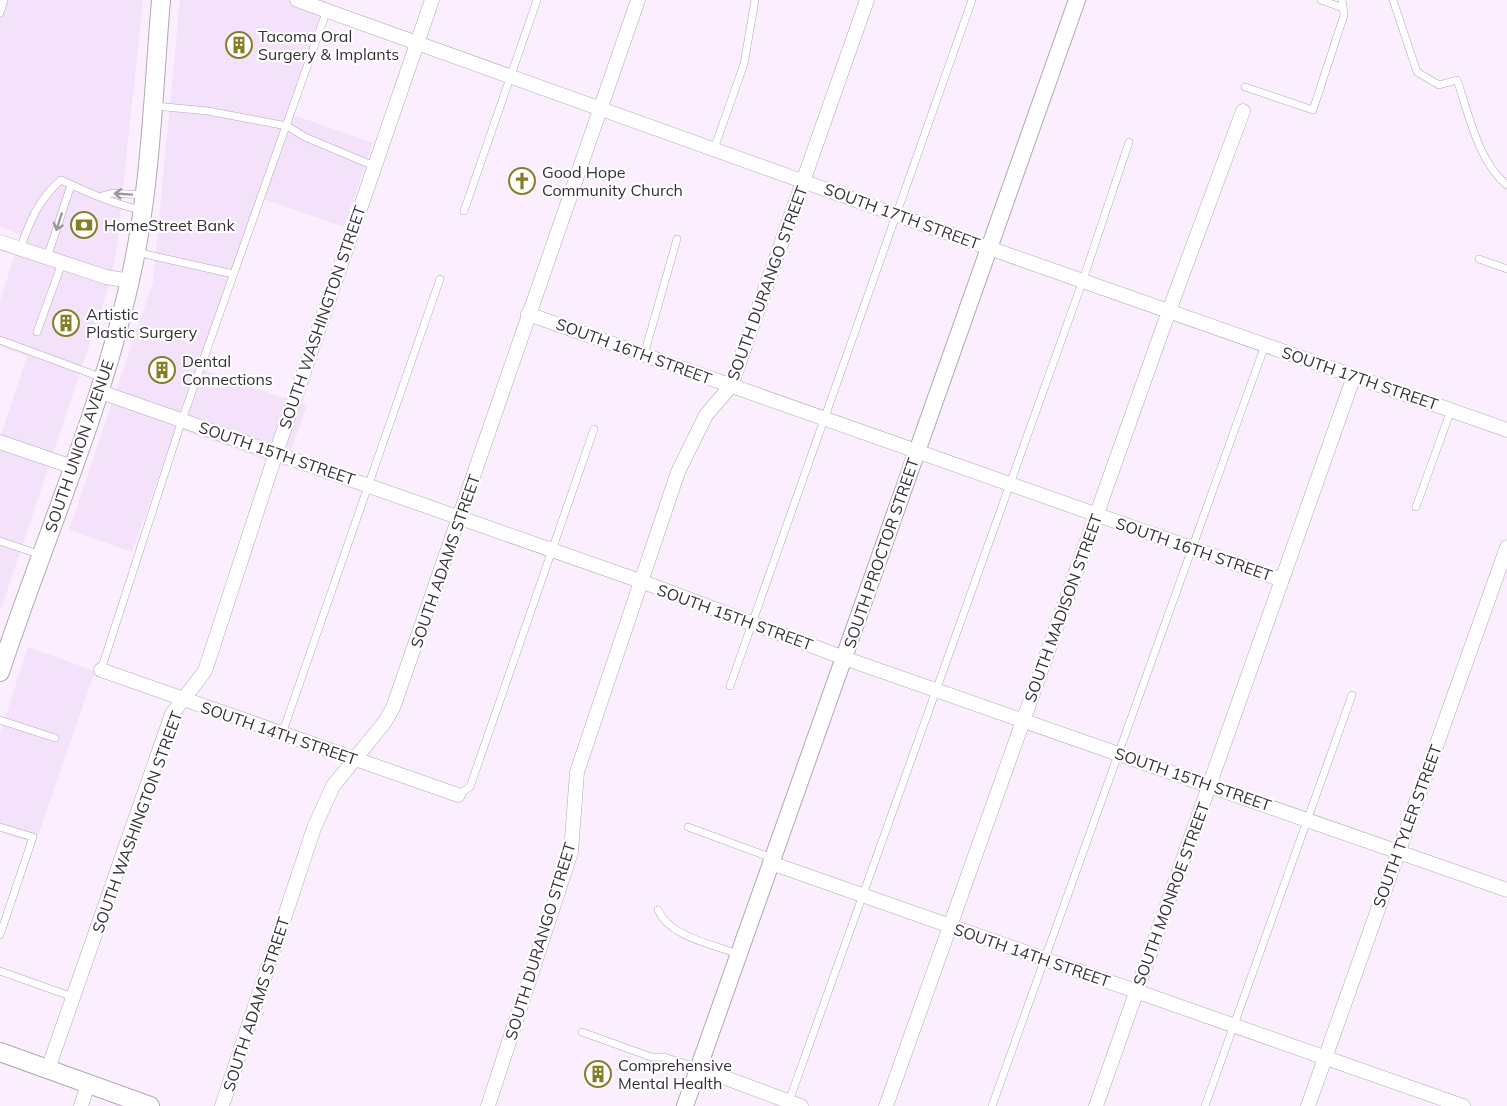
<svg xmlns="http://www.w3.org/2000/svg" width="1507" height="1106" font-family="Mulish,sans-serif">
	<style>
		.built { fill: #f4e1fa }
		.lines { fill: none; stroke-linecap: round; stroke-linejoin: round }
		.service-casing { stroke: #b3a6b8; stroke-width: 8 }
		.minor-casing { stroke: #b3a6b8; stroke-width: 15 }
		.tertiary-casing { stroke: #b3a6b8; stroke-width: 18 }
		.secondary-casing { stroke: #b3a6b8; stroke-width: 20 }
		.service { stroke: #fff; stroke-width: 7 }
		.minor { stroke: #fff; stroke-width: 14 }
		.tertiary { stroke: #fff; stroke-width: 16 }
		.secondary { stroke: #fff; stroke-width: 18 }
		.oneway { stroke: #9a989b }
		.labels { text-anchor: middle; stroke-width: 4.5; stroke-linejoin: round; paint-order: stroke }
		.poi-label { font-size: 16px; fill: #353037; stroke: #fff; text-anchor: start }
		.street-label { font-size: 16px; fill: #353037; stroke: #fff }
	</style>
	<rect width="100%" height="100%" fill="#fbefff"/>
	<g class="built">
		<path d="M0 0H143L116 254 107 292 0 612V438L27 356 0 347V301L21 235 0 226Z"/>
		<path d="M180 0H327L288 113 373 143 344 227 258 197 198 368 307 406 285 467 176 428 132 552 69 530 153 282Z"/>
		<path d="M28 647 95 671 35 844 0 832V733Z"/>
	</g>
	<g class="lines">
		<defs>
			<g id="service">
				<path d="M1321 0 1343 8"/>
				<path d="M1393 0 1417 72 1439 85 1457 80C1469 114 1478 162 1507 185"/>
				<path d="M0 13 4 0"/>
				<path d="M1245 87 1313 110 1344 15 1342 0"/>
				<path d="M155 106 208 111 287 126 305 137 374 166"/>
				<path d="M714 149 744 64 755 0"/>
				<path d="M102 196 112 193 144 195"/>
				<path d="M464 211 537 0"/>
				<path d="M20 249C30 221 38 200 61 180 87 192 113 204 141 210"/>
				<path d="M136 252 233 274"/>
				<path d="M47 258 71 185"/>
				<path d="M1479 259 1507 269"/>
				<path d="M37 332 62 263"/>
				<path d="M0 340 103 378"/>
				<path d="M644 355 677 239"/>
				<path d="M1416 507 1451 410"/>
				<path d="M0 541 41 555"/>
				<path d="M101 670 182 420 327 10"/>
				<path d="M730 686 972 0"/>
				<path d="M0 720 55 738"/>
				<path d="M282 734 440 279"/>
				<path d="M458 795 470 787 594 429"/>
				<path d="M0 827 33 837 0 935"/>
				<path d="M688 827 772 858"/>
				<path d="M658 910C670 937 712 944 738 954"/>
				<path d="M0 971 73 997"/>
				<path d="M582 1032 651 1057H664L699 1068"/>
				<path d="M788 1104 1083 280 1129 142"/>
				<path d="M992 1106 1265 345"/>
				<path d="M1205 1106 1352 695"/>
			</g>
			<g id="minor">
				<path d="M297 0 989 248 1507 430"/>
				<path d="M0 242 106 277 130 281"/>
				<path d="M528 314 1282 580"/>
				<path d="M98 391 643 582 844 658 1507 890"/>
				<path d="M0 442 73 467"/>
				<path d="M101 670 458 795"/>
				<path d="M771 863 1463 1106"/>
				<path d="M699 1068 801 1106"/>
				<path d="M48 1069 172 714 205 671 276 453 432 0"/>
				<path d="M81 1106 88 1084"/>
				<path d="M222 1106 314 828 333 786 384 723 393 708 638 0"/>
				<path d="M488 1106 571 852 577 772 678 472 706 415 731 386 867 0"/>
				<path d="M886 1106 1169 311 1243 111"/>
				<path d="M1096 1106 1354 376"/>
				<path d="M1308 1106 1507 547"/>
			</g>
			<path id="tertiary" d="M685 1106 1077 0"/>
			<g id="secondary">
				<path d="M0 672C43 542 100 414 130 280 151 189 153 93 161 0"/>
				<path d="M0 1052 150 1106"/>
			</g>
		</defs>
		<use href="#service" class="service-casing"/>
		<use href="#minor" class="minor-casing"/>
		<use href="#tertiary" class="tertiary-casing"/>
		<use href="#secondary" class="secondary-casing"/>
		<use href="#service" class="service"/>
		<use href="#minor" class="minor"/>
		<use href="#tertiary" class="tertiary"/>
		<use href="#secondary" class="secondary"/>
	</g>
	<defs><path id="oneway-shaft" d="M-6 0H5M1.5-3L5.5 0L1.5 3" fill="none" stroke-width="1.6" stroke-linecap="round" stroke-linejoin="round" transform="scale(1.5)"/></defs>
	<g class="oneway">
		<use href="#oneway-shaft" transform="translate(123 194) rotate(-176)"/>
		<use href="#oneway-shaft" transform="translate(59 222) rotate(108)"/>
	</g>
	<defs>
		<symbol id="building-ring" viewBox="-11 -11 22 22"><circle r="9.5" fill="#fff" stroke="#867e24" stroke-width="1.5"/><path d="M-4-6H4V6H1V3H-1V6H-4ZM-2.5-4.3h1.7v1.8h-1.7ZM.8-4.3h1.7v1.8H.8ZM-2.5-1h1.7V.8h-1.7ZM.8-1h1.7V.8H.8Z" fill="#867e24"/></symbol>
		<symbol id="church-ring" viewBox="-11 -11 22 22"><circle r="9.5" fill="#fff" stroke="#867e24" stroke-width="1.5"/><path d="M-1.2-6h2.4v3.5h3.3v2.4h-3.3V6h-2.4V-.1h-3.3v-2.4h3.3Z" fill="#867e24"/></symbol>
		<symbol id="bank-ring" viewBox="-11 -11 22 22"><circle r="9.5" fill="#fff" stroke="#867e24" stroke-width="1.5"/><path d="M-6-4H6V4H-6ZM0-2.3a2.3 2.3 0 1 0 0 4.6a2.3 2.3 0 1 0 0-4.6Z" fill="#867e24"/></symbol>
	</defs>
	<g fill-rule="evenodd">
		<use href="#building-ring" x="224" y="30" width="30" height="30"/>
		<use href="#church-ring" x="507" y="166" width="30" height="30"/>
		<use href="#bank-ring" x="69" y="210" width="30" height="30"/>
		<use href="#building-ring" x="51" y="308" width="30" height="30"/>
		<use href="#building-ring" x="147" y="355" width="30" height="30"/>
		<use href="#building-ring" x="583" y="1059" width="30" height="30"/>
	</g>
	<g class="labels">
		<g class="poi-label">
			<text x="258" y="42">Tacoma Oral<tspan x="258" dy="18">Surgery &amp; Implants</tspan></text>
			<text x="542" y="178">Good Hope<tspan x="542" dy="18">Community Church</tspan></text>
			<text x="104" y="231">HomeStreet Bank</text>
			<text x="86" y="320">Artistic<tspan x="86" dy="18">Plastic Surgery</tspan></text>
			<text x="182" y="367">Dental<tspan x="182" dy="18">Connections</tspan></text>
			<text x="618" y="1071">Comprehensive<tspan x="618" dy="18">Mental Health</tspan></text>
		</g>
		<g class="street-label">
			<text transform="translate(902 216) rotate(20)" y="6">SOUTH 17TH STREET</text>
			<text transform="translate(767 283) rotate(-70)" y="6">SOUTH DURANGO STREET</text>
			<text transform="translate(322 317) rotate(-71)" y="6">SOUTH WASHINGTON STREET</text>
			<text transform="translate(634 351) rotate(20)" y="6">SOUTH 16TH STREET</text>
			<text transform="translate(1360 378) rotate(19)" y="6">SOUTH 17TH STREET</text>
			<text transform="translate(79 446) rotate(-71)" y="6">SOUTH UNION AVENUE</text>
			<text transform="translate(277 453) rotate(19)" y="6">SOUTH 15TH STREET</text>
			<text transform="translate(1194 549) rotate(19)" y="6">SOUTH 16TH STREET</text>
			<text transform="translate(881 553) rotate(-71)" y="6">SOUTH PROCTOR STREET</text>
			<text transform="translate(445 561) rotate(-71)" y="6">SOUTH ADAMS STREET</text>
			<text transform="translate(1063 608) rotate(-70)" y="6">SOUTH MADISON STREET</text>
			<text transform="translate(735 617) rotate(20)" y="6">SOUTH 15TH STREET</text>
			<text transform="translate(279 733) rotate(19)" y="6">SOUTH 14TH STREET</text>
			<text transform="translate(1193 779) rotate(19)" y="6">SOUTH 15TH STREET</text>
			<text transform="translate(137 822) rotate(-70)" y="6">SOUTH WASHINGTON STREET</text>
			<text transform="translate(1407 826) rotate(-70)" y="6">SOUTH TYLER STREET</text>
			<text transform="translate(1171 894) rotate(-70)" y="6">SOUTH MONROE STREET</text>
			<text transform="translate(540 941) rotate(-73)" y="6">SOUTH DURANGO STREET</text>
			<text transform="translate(1032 955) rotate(19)" y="6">SOUTH 14TH STREET</text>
			<text transform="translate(256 1004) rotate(-72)" y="6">SOUTH ADAMS STREET</text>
		</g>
	</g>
</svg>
